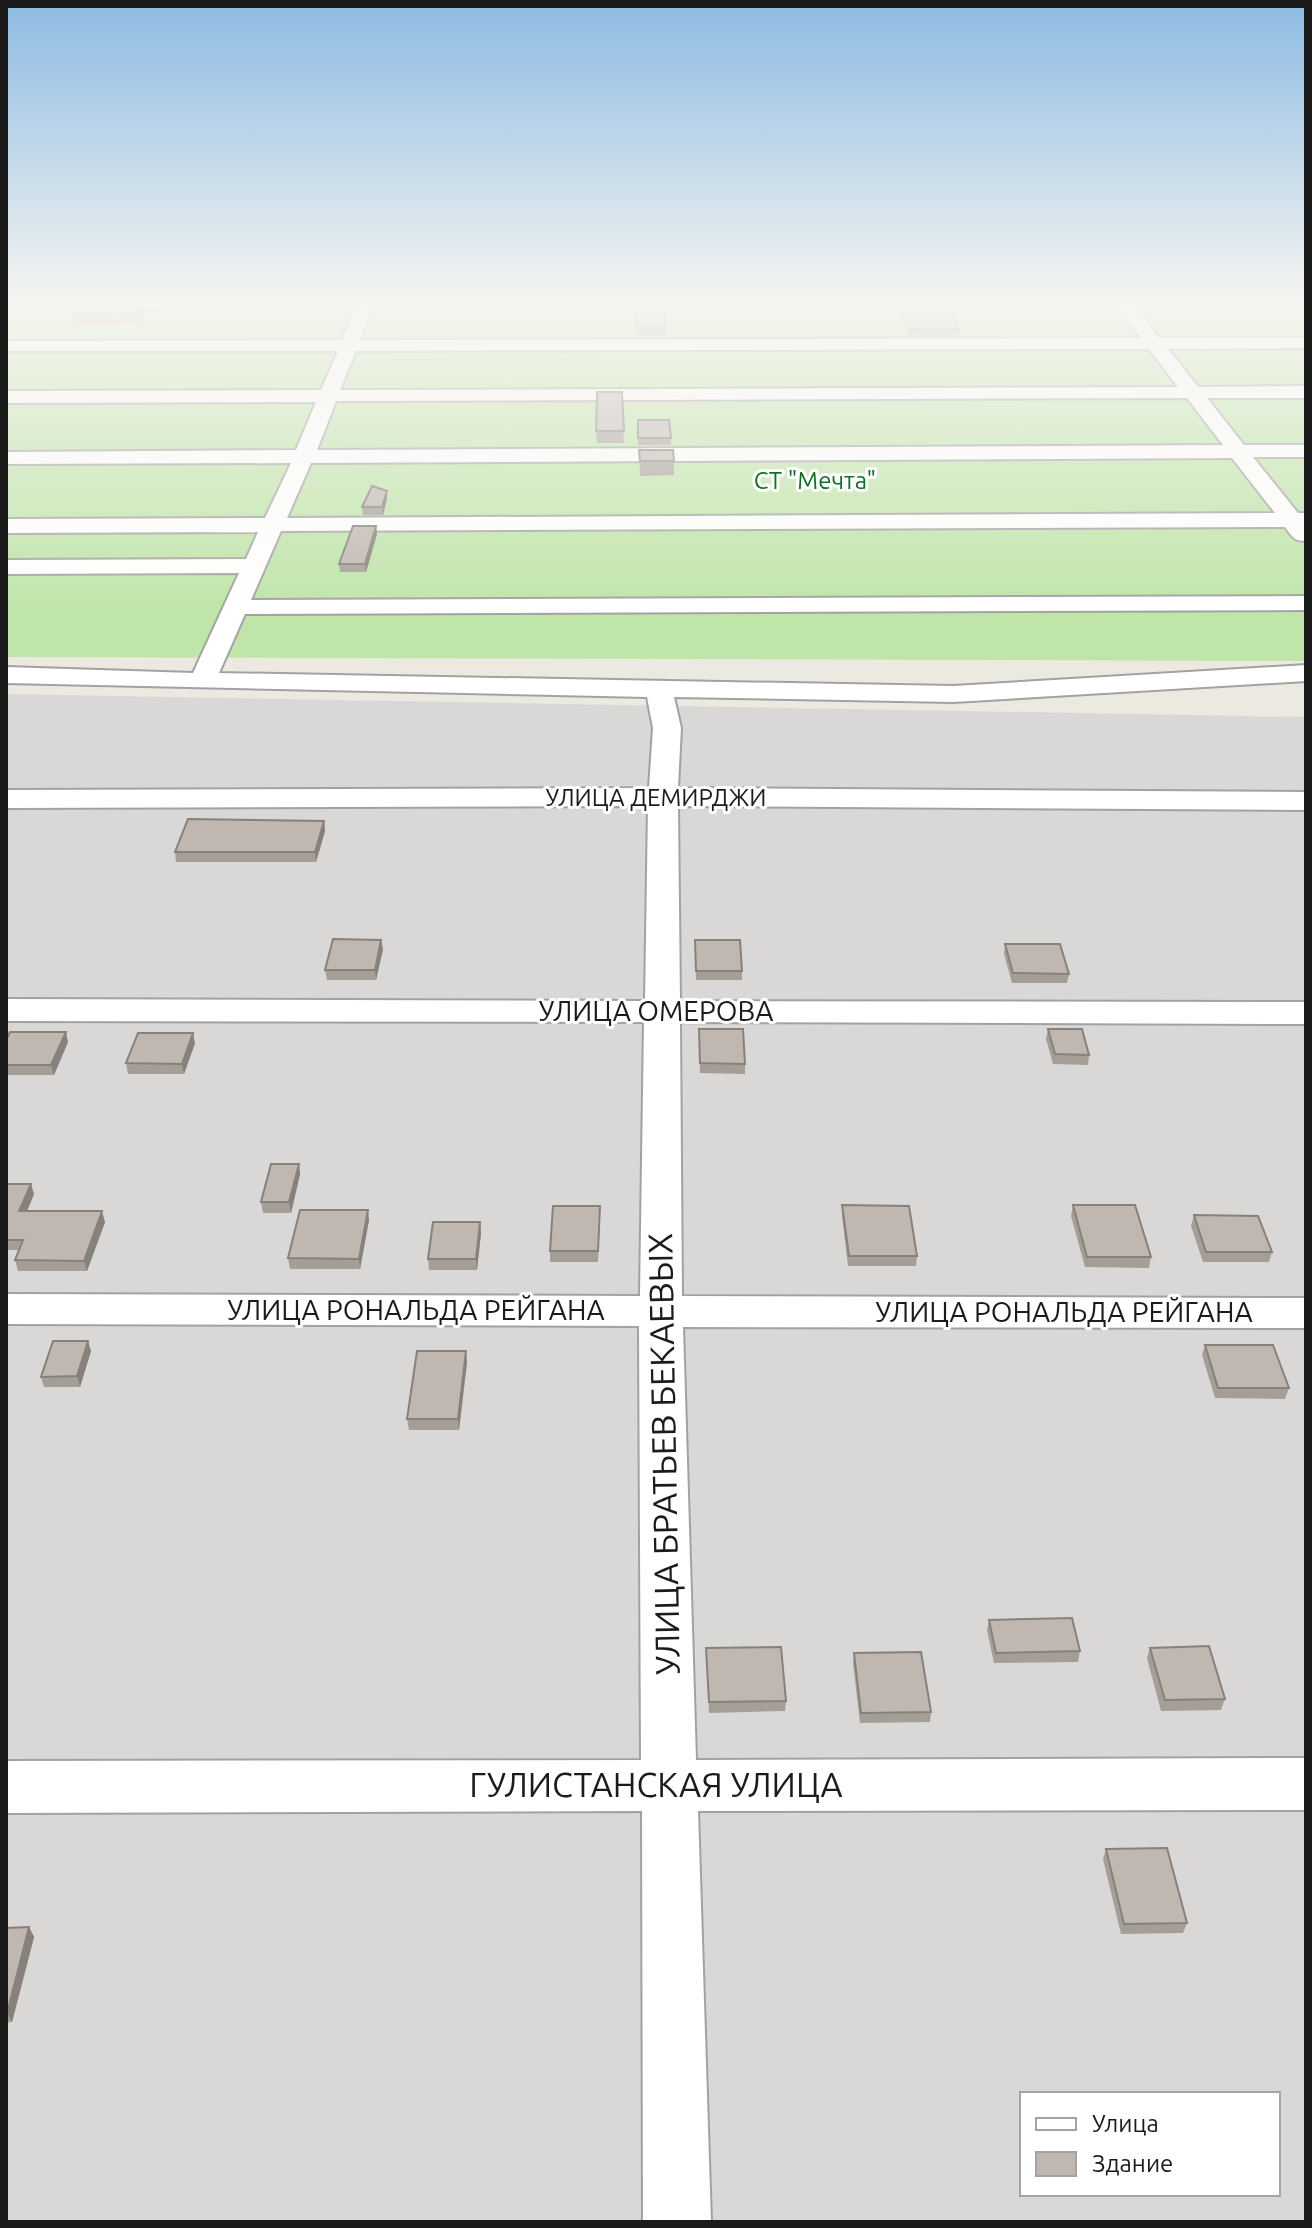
<svg xmlns="http://www.w3.org/2000/svg" width="1312" height="2228" font-family="Ubuntu,sans-serif">
	<style>
		.residential { fill: #d9d8d7; fill-rule: evenodd }
		.grass { fill: #bfe5a8 }
		.lines { fill: none; stroke-linecap: round; stroke-linejoin: round }
		.minor-casing { stroke: #a2a2a2; stroke-width: 4 }
		.minor { fill: #fff; fill-rule: evenodd }
		.wall { fill: #a59e97 }
		.shaded-wall { fill: #86817b }
		.building { fill: #c0b8b0; stroke: #86817b; stroke-width: 2 }
		.labels { text-anchor: middle; stroke-width: 6; stroke-linejoin: round; paint-order: stroke }
		.far-park-label { font-size: 24px; fill: #107123; stroke: #fff }
		.far-street-label { font-size: 24px; fill: #1b1b1b; stroke: #fff }
		.street-label { font-size: 28px; fill: #1b1b1b; stroke: #fff }
		.near-street-label { font-size: 34px; fill: #1b1b1b; stroke: #fff }
	</style>
	<rect width="100%" height="100%" fill="#ece9e0"/>
	<path class="residential" d="M6 694 1306 717V2222H6ZM1022 2094H1278V2194H1022Z"/>
	<path class="grass" d="M6 303H1306V661L6 657Z"/>
	<g class="lines">
		<defs>
			<g id="minor">
				<path d="M6 303H257L249 308 6 311Z"/>
				<path d="M358 303H374L360 340 1141 338 1115 303H1132L1159 338H1306V348L1168 349 1198 387 1306 386V398H1207L1244 445H1306V457H1253L1298 513H1306V540C1295 543 1291 535 1285 527L281 531 251 600 1306 596V610L245 614 219 673 953 686 1306 665V681L953 702 674 697 681 728 678 788 1306 792V810L678 806 680 1001 1306 1002V1024L680 1022 682 1296 1306 1298V1328L683 1327 696 1760 1306 1758V1810L698 1811 711 2222H643L642 1811 6 1813V1761L641 1760 639 1326 6 1324V1294L640 1296 644 1022 6 1021V999L645 1001 648 806 6 808V790L649 788 653 728 647 697 6 683V667L193 673 239 573 6 574V560L246 559 258 532 6 533V519L265 518 291 463 6 464V452L296 450 316 402 6 403V391L321 390 338 351H6V341L342 340ZM1149 349 1178 387 340 390 356 351ZM1187 398 1223 445 317 450 336 401ZM1232 458 1275 513 287 518 311 463Z"/>
			</g>
		</defs>
		<use href="#minor" class="minor-casing"/>
		<use href="#minor" class="minor"/>
	</g>
	<g class="wall">
		<path d="M634 303 666 326V336H636Z"/>
		<path d="M896 303H947L959 329V335L909 336Z"/>
		<path d="M146 312 138 324 75 325 73 314Z"/>
		<path d="M622 392 624 443H597L596 431Z"/>
		<path d="M638 420 671 438V445H638Z"/>
		<path d="M639 450 674 461V475L640 476Z"/>
		<path d="M387 499 383 515H363L362 507Z"/>
		<path d="M376 526 377 534 366 572H340L339 564Z"/>
		<path d="M324 821 325 831 316 862H176L175 852Z"/>
		<path d="M695 940 742 971V980H696Z"/>
		<path d="M1005 944 1069 974 1067 983H1012L1004 954Z"/>
		<path d="M383 949 376 980H327L325 970Z"/>
		<path d="M699 1029 745 1064V1074L700 1073Z"/>
		<path d="M1048 1029 1089 1055 1088 1065 1053 1064 1046 1039Z"/>
		<path d="M6 1040 68 1042 54 1075H6Z"/>
		<path d="M195 1043 184 1074H128L126 1063Z"/>
		<path d="M299 1164 300 1174 291 1213H263L261 1202Z"/>
		<path d="M6 1184 34 1194 27 1211 105 1222 87 1271H18L15 1260 19 1250H6Z"/>
		<path d="M842 1205 917 1256 916 1266H848L842 1216Z"/>
		<path d="M1073 1205 1151 1257 1149 1268 1085 1267 1071 1216Z"/>
		<path d="M1194 1215 1272 1252 1269 1262H1203L1191 1226Z"/>
		<path d="M600 1216 598 1262H550V1251Z"/>
		<path d="M369 1220 360 1269H290L288 1258Z"/>
		<path d="M480 1222 481 1233 477 1270H429L428 1259Z"/>
		<path d="M1205 1345 1289 1388 1285 1399 1215 1398 1202 1355Z"/>
		<path d="M91 1351 80 1387H44L41 1377Z"/>
		<path d="M467 1362 459 1430H409L407 1419Z"/>
		<path d="M989 1620 1080 1651 1078 1662 994 1663 987 1630Z"/>
		<path d="M706 1648 786 1701 785 1711 709 1713Z"/>
		<path d="M1150 1648 1225 1699 1221 1710 1161 1711 1147 1658Z"/>
		<path d="M854 1653 931 1712 930 1722 860 1723 853 1663Z"/>
		<path d="M1106 1849 1187 1923 1183 1933 1121 1934 1103 1859Z"/>
		<path d="M29 1927 34 1937 12 2022 6 2023V1928Z"/>
	</g>
	<g class="shaded-wall">
		<path d="M144 303H145L146 312 138 324 136 313Z"/>
		<path d="M387 491V499L383 515 382 507Z"/>
		<path d="M376 526 377 534 366 572 365 564Z"/>
		<path d="M324 821 325 831 316 862 315 852Z"/>
		<path d="M381 940 383 949 376 980 375 970Z"/>
		<path d="M66 1032 68 1042 54 1075 51 1065Z"/>
		<path d="M193 1033 195 1043 184 1074 182 1064Z"/>
		<path d="M299 1164 300 1174 291 1213 289 1202Z"/>
		<path d="M31 1184 34 1194 23 1221 19 1211Z"/>
		<path d="M368 1210 369 1220 360 1269 359 1259Z"/>
		<path d="M102 1211 105 1222 87 1271 84 1261Z"/>
		<path d="M480 1222 481 1233 477 1270 476 1259Z"/>
		<path d="M88 1341 91 1351 80 1387 77 1376Z"/>
		<path d="M466 1351 467 1362 459 1430 458 1419Z"/>
		<path d="M29 1927 34 1937 12 2022 7 2013Z"/>
	</g>
	<g class="building">
		<path d="M81 303H144L136 313 73 314Z"/>
		<path d="M635 303H663L666 326H636Z"/>
		<path d="M899 303H947L959 329H909Z"/>
		<path d="M597 392H622L624 431H596Z"/>
		<path d="M638 420H669L671 438H638Z"/>
		<path d="M639 450H673L674 461H640Z"/>
		<path d="M372 486 387 491 382 507H362Z"/>
		<path d="M353 526H376L365 564H339Z"/>
		<path d="M188 819 324 821 315 852H175Z"/>
		<path d="M333 939 381 940 375 970H325Z"/>
		<path d="M695 940H740L742 971H696Z"/>
		<path d="M1005 944H1060L1069 974 1013 973Z"/>
		<path d="M699 1029H743L745 1064 700 1063Z"/>
		<path d="M1048 1029H1082L1089 1055 1055 1054Z"/>
		<path d="M10 1032H66L51 1065H6V1040Z"/>
		<path d="M138 1033H193L182 1064 126 1063Z"/>
		<path d="M271 1164H299L289 1202H261Z"/>
		<path d="M6 1184H31L19 1211H102L84 1261 15 1260 23 1240H6Z"/>
		<path d="M842 1205 909 1206 917 1256H849Z"/>
		<path d="M1073 1205H1135L1151 1257H1087Z"/>
		<path d="M553 1206H600L598 1251H550Z"/>
		<path d="M300 1210H368L359 1259 288 1258Z"/>
		<path d="M1194 1215 1258 1216 1272 1252H1206Z"/>
		<path d="M433 1222H480L476 1259H428Z"/>
		<path d="M53 1341H88L77 1376 41 1377Z"/>
		<path d="M1205 1345H1273L1289 1388H1218Z"/>
		<path d="M417 1351H466L458 1419H407Z"/>
		<path d="M1072 1618 1080 1651 996 1653 989 1620Z"/>
		<path d="M1209 1646 1225 1699 1165 1700 1150 1648Z"/>
		<path d="M781 1647 786 1701 709 1702 706 1648Z"/>
		<path d="M921 1652 931 1712 861 1713 854 1653Z"/>
		<path d="M1167 1848 1187 1923 1124 1924 1106 1849Z"/>
		<path d="M29 1927 7 2013H6V1928Z"/>
	</g>
	<linearGradient id="sky" x2="0" y2="1"><stop stop-color="#8cbbe2"/><stop offset="0.49" stop-color="#f6f5f1"/><stop offset="1" stop-color="#f6f5f1" stop-opacity="0"/></linearGradient>
	<rect width="1312" height="615" fill="url(#sky)"/>
	<g class="labels">
		<g class="far-park-label">
			<text x="815" y="489">СТ "Мечта"</text>
		</g>
		<g class="far-street-label">
			<text x="656" y="806">УЛИЦА ДЕМИРДЖИ</text>
		</g>
		<g class="street-label">
			<text x="656" y="1021">УЛИЦА ОМЕРОВА</text>
			<text x="416" y="1320">УЛИЦА РОНАЛЬДА РЕЙГАНА</text>
			<text x="1064" y="1322">УЛИЦА РОНАЛЬДА РЕЙГАНА</text>
		</g>
		<g class="near-street-label">
			<text transform="translate(664 1454) rotate(-91)" y="12">УЛИЦА БРАТЬЕВ БЕКАЕВЫХ</text>
			<text x="656" y="1797">ГУЛИСТАНСКАЯ УЛИЦА</text>
		</g>
	</g>
	<rect width="1312" height="2228" fill="none" stroke="#1b1b1b" stroke-width="16"/>
	<rect x="1020" y="2092" width="260" height="104" fill="#ffffff" stroke="#a4a4a4" stroke-width="2"/>
	<rect x="1036" y="2118" width="40" height="12" fill="#ffffff" stroke="#a4a4a4" stroke-width="2"/>
	<text x="1092" y="2132" font-size="24" fill="#1b1b1b">Улица</text>
	<rect x="1036" y="2152" width="40" height="24" fill="#c0b8b0" stroke="#a4a4a4" stroke-width="2"/>
	<text x="1092" y="2172" font-size="24" fill="#1b1b1b">Здание</text>
</svg>
